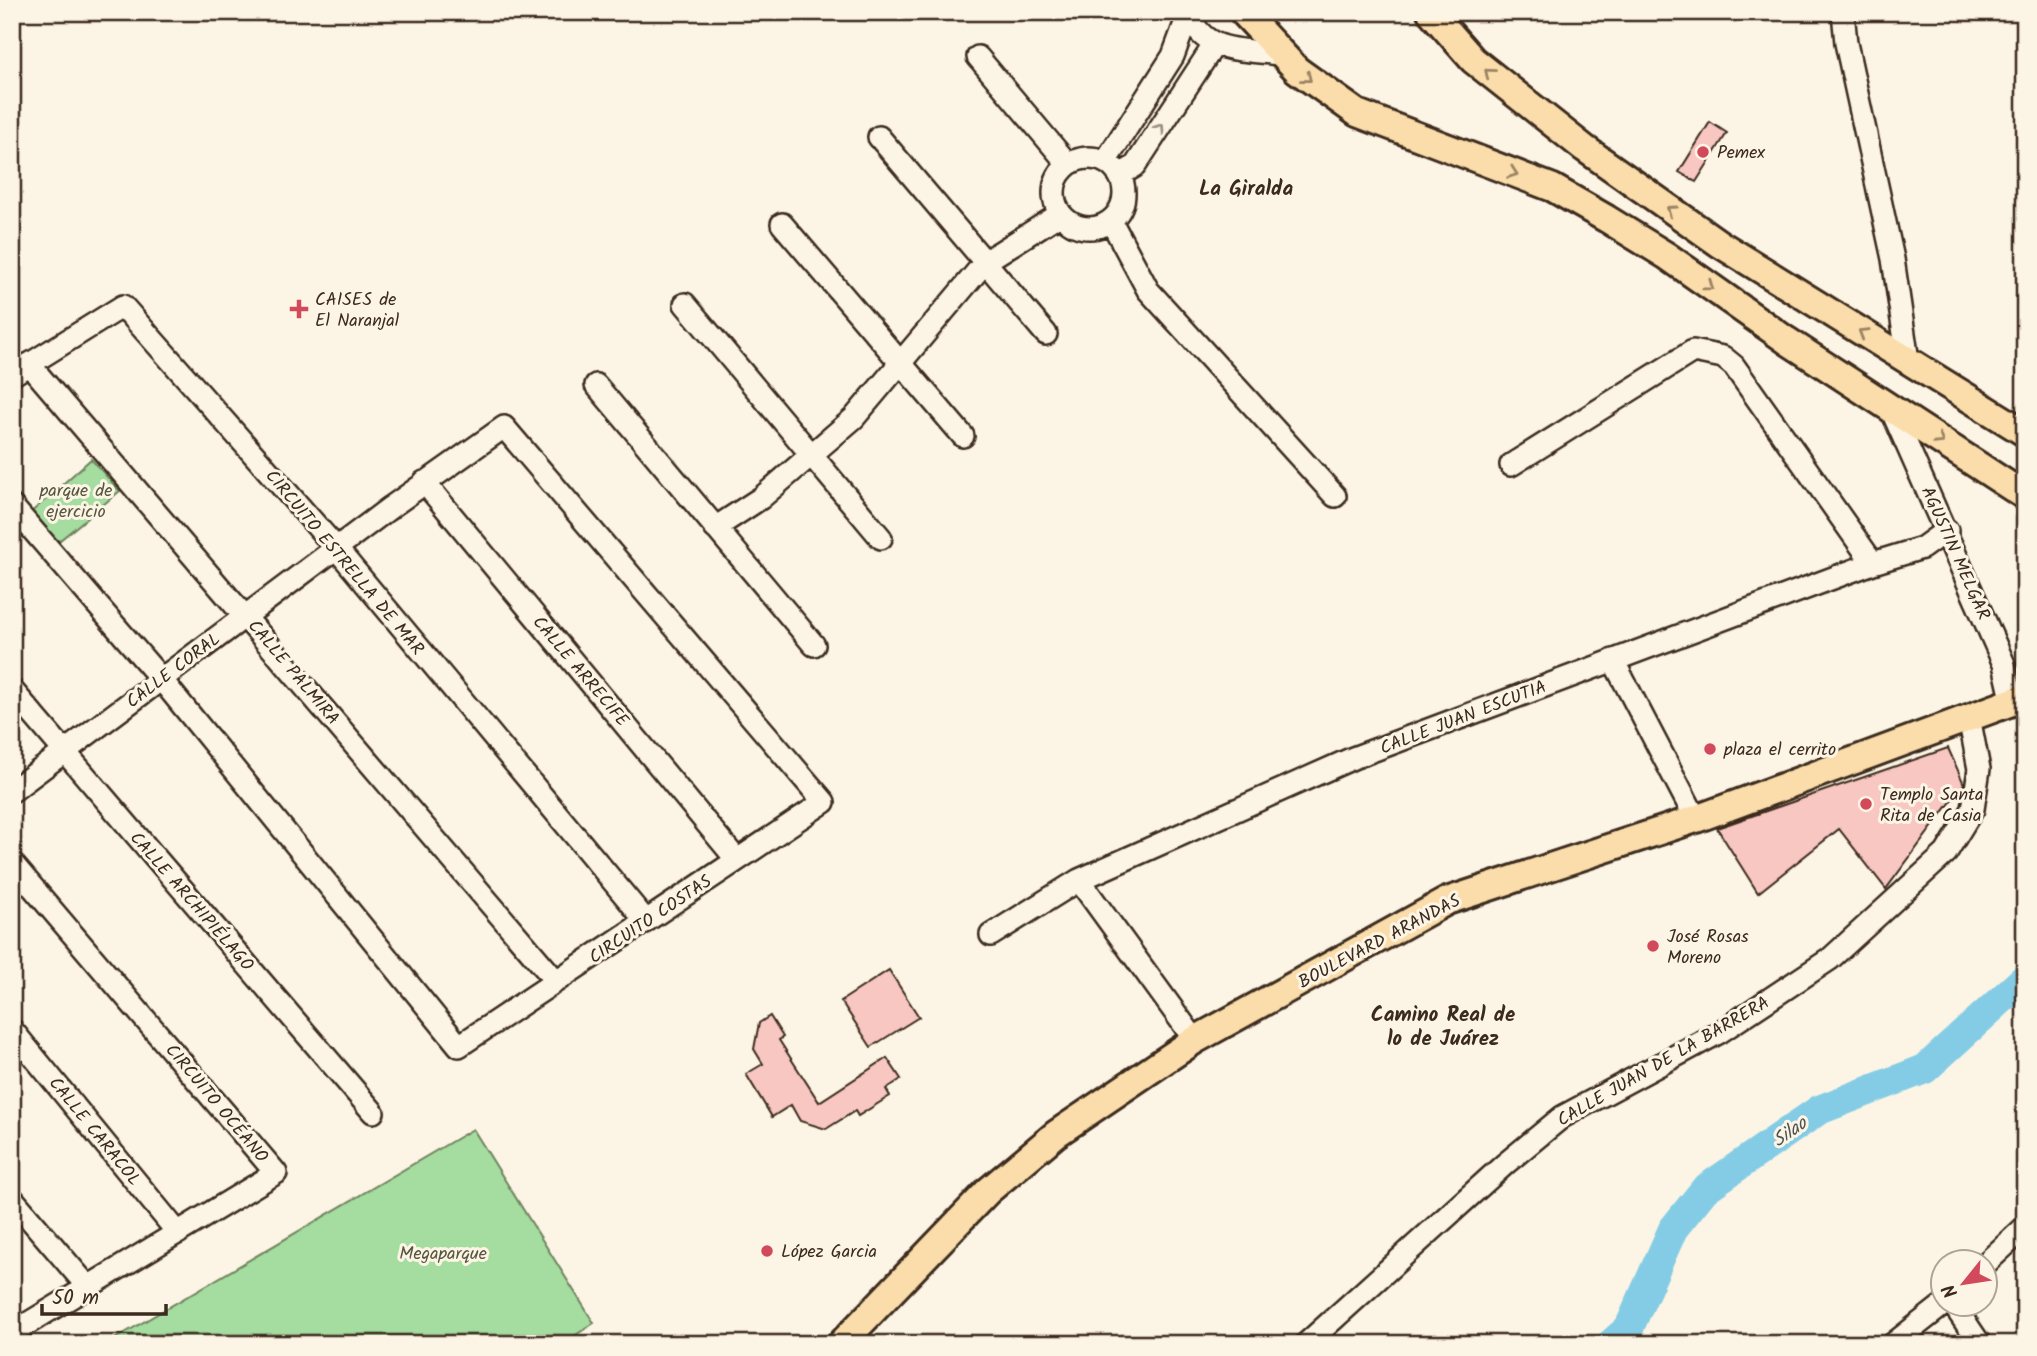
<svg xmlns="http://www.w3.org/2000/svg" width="2037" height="1356" viewBox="0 0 2037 1356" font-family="Kalam,sans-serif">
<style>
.green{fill:#a5dc9f;stroke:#70835e;stroke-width:2}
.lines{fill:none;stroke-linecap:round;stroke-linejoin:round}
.river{stroke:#84cce5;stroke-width:30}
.building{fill:#f8c7c1;stroke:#3b2a1e;stroke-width:2}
.minor-casing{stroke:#3b2a1e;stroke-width:26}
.major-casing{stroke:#3b2a1e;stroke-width:32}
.minor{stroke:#fcf5e5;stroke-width:21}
.major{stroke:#fbddab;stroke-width:26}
.oneway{stroke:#9b8464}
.oneway2{stroke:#9c9082}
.poi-dot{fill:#d1495b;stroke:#fcf5e5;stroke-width:2.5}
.labels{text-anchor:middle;stroke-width:6;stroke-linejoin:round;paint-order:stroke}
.poi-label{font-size:18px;fill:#3b2a1e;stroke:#fcf5e5;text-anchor:start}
.park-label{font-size:18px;fill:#56563e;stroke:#fcf5e5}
.street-label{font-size:18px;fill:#3b2a1e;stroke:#fcf5e5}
.water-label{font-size:19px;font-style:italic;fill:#4d5250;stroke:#fcf5e5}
.quarter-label{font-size:21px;font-weight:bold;fill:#3b2a1e;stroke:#fcf5e5}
</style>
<rect width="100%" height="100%" fill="#fcf5e5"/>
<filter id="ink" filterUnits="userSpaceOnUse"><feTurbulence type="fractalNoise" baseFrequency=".0143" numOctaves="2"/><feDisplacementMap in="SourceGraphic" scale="14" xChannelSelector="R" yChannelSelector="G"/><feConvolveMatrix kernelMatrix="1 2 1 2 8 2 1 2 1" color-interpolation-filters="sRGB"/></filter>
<g filter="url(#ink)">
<path class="green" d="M91,459L120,491L54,545L28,515Z
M473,1129L594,1323L562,1344H106Z"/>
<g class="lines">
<path class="river" d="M1611,1344L1629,1328L1673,1229L1705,1189L1819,1110L1925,1069L2025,978"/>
</g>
<path class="building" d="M1710,122L1727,133L1696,182L1679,172Z
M1948,748L1964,784L1886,889L1839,829L1758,893L1717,828Z
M889,970L919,1017L871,1047L841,1001Z
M770,1016L783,1037L779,1040L819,1102L887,1058L901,1079L886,1089L890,1096L858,1116L855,1111L826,1129L800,1121L791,1105L772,1117L746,1074L763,1064L754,1049L759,1023Z"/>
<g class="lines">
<defs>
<path id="minor" d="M1189,12C1200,54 1244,49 1279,54
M1843,12L1846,43L1893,259L1908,361
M978,57L1068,164
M879,137L1046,334
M1054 193a35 35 0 1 1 70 0a35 35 0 1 1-70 0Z
M1105,162L1173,56L1189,13
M1120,175L1135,166L1214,45
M1111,221L1148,290L1335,496
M782,224L963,436
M685,304L881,538
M29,364L556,981
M12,375L123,306L336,548L646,921
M596,385L814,645
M1891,409L2004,664L2012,699
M1511,465L1693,351L1723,357L1734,366L1873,563
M424,482L737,860
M12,506L161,679L459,1046L824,802L504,427L391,507L12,791
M715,528L761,498L854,418L986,261L1060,214
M1613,660L1696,819
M12,690L373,1112
M12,863L276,1173L12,1333
M1079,880L1195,1040
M991,935L1079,880L1353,758L1873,563L1922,548L1947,530
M12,1030L178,1233
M12,1198L88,1287
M1984,1265L2025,1227
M1953,1304L1980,1344
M1306,1344L1505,1164L1562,1117L1720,1032L1830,959L1946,853L1973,809L1979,769L1969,717
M1893,1344L1944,1304"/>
<path id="major" d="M1243,12L1297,70L1357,113L1553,188L1607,219L1667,256L1786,340L2025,496
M1431,12L1473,60L1584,148L1720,244L2025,433
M841,1344L988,1191L1056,1134L1195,1040L1447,901L1696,819L2025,697"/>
</defs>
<use href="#minor" class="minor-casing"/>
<use href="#major" class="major-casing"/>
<use href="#minor" class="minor"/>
<use href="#major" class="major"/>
</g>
<defs><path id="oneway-chevron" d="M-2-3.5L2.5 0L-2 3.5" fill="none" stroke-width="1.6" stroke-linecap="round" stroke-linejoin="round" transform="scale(1.75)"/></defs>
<g class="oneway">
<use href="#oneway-chevron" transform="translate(1489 73) rotate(-140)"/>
<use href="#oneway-chevron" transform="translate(1307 78) rotate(38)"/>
<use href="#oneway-chevron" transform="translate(1513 173) rotate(20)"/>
<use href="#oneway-chevron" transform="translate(1671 210) rotate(-145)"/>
<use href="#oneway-chevron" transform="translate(1709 286) rotate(36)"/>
<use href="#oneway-chevron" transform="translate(1863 333) rotate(-148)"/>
<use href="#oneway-chevron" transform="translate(1939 440) rotate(33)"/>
</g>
<use class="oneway2" href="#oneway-chevron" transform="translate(1160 128) rotate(-57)"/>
</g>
<g class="poi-dot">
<circle cx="1703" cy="152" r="7"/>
<path d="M295.5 298.5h7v7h7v7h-7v7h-7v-7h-7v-7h7z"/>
<circle cx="1710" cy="749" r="7"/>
<circle cx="1866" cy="804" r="7"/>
<circle cx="1653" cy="946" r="7"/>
<circle cx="767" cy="1251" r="7"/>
</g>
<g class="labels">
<g class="poi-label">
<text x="1717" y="158">Pemex</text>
<text x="315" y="305">CAISES de<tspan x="315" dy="21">El Naranjal</tspan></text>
<text x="1724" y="755">plaza el cerrito</text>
<text x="1880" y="800">Templo Santa<tspan x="1880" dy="21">Rita de Casia</tspan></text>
<text x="1667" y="942">José Rosas<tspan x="1667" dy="21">Moreno</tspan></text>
<text x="781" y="1257">López Garcia</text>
</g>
<g class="park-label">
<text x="76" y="496">parque de<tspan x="76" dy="21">ejercicio</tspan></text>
<text x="443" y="1259">Megaparque</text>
</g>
<g class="street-label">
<text transform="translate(1956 553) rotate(66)" y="6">AGUSTIN MELGAR</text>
<text transform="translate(345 562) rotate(50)" y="6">CIRCUITO ESTRELLA DE MAR</text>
<text transform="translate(173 670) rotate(-37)" y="6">CALLE CORAL</text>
<text transform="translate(581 671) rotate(50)" y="6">CALLE ARRECIFE</text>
<text transform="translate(294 672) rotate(50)" y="6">CALLE PALMIRA</text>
<text transform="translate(1463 717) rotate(-21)" y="6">CALLE JUAN ESCUTIA</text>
<text transform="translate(192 901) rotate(49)" y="6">CALLE ARCHIPIÉLAGO</text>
<text transform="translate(650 919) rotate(-34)" y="6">CIRCUITO COSTAS</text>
<text transform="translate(1379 941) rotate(-28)" y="6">BOULEVARD ARANDAS</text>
<text transform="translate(1663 1061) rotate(-30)" y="6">CALLE JUAN DE LA BARRERA</text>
<text transform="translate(217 1103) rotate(50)" y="6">CIRCUITO OCÉANO</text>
<text transform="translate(95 1131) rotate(51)" y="6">CALLE CARACOL</text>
</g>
<g class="water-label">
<text transform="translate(1789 1131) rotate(-35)" y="7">Silao</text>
</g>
<g class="quarter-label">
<text x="1246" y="195">La Giralda</text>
<text x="1443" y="1021">Camino Real de<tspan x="1443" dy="24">lo de Juárez</tspan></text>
</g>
</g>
<rect width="2037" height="1356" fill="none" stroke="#fcf5e5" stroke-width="42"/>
<rect x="21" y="21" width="1995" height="1314" fill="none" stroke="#3b2a1e" stroke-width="2.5" filter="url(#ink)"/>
<g transform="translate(1964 1283) rotate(240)"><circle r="33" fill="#fcf5e5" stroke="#afa495" stroke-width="2"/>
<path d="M0-5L12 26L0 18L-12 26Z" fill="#d1495b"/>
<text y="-10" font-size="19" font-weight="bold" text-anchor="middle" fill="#3b2a1e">N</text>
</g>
<path d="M42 1304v10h124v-10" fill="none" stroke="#3b2a1e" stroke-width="3.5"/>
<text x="52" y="1304" font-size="21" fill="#3b2a1e" stroke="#fcf5e5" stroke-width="5" paint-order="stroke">50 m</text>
</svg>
